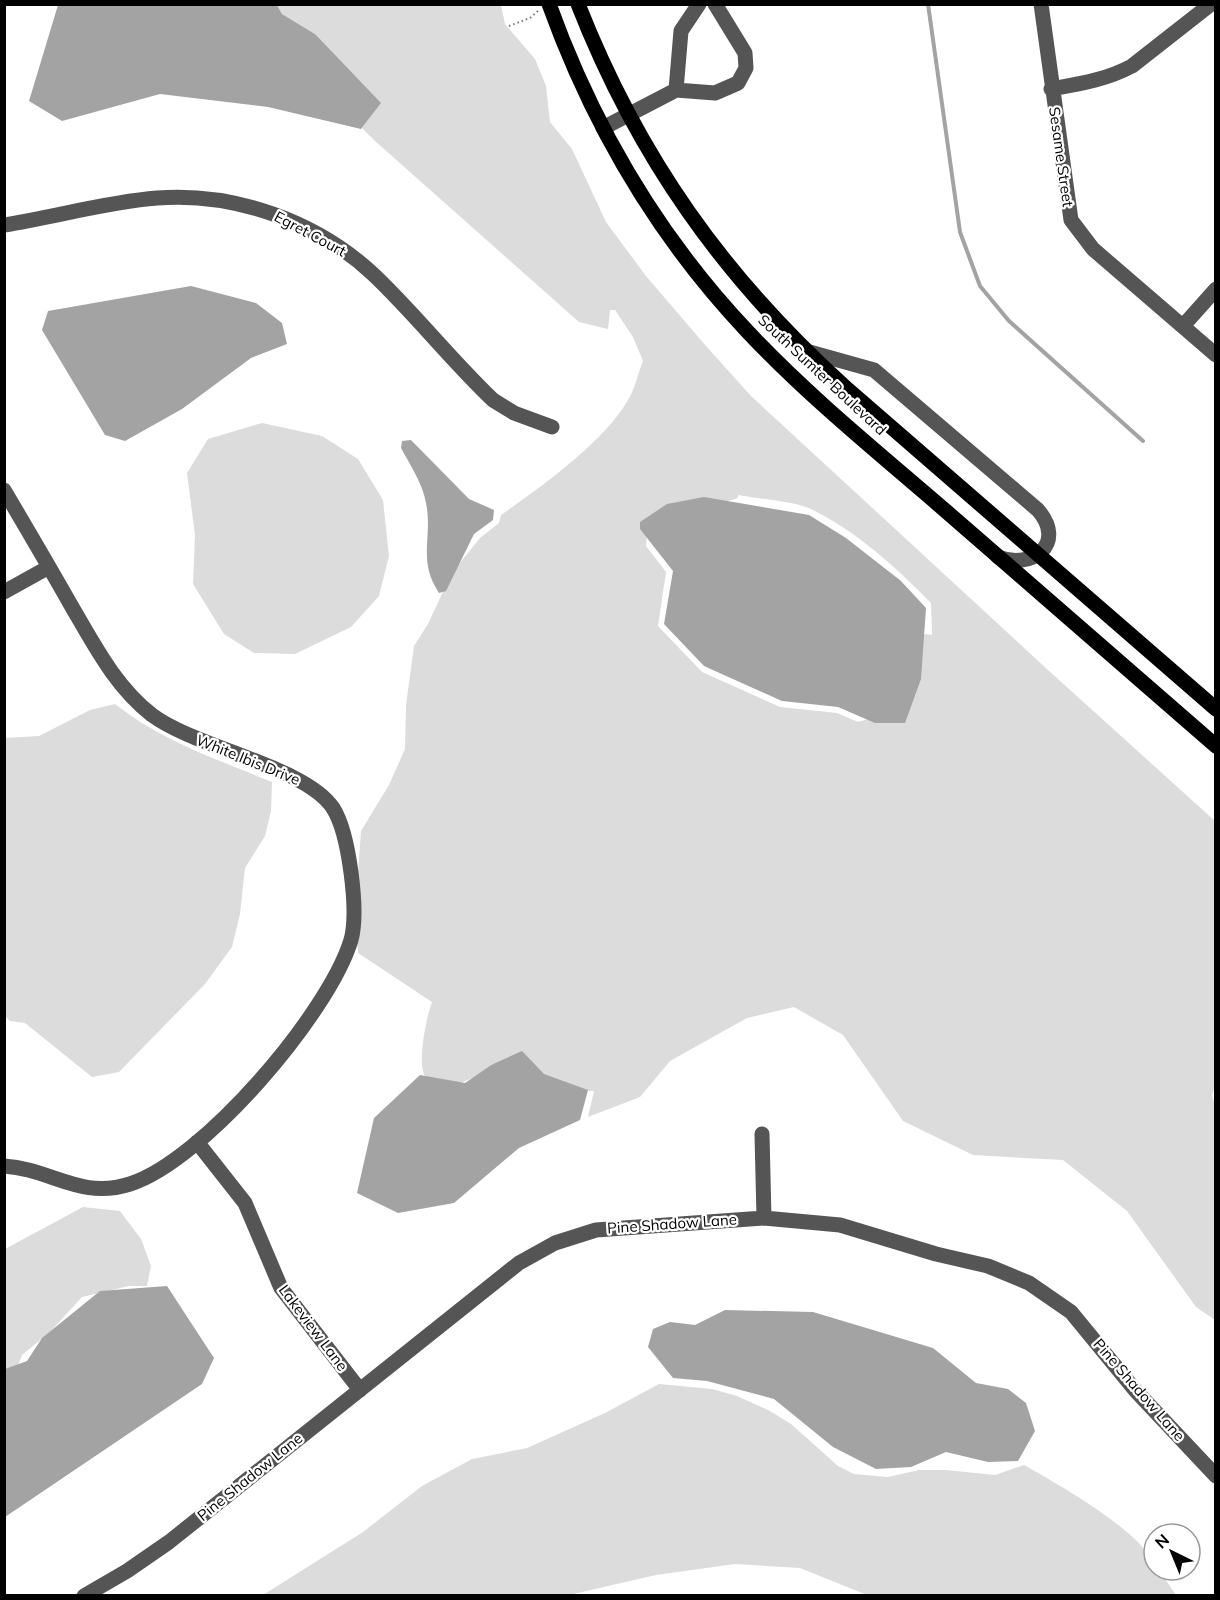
<svg xmlns="http://www.w3.org/2000/svg" width="1220" height="1600" viewBox="0 0 1220 1600" font-family="Mulish,sans-serif">
<style>
.green{fill:#dcdcdc;fill-rule:evenodd}
.water{fill:#a3a3a3}
.lines{fill:none;stroke-linecap:round;stroke-linejoin:round}
.stream{stroke:#a3a3a3;stroke-width:4}
.path{stroke:#777;stroke-width:2;stroke-dasharray:1.5 3;stroke-linecap:butt}
.minor{stroke:#555;stroke-width:15}
.major{stroke:#000;stroke-width:15}
.labels{text-anchor:middle;stroke-width:4.5;stroke-linejoin:round;paint-order:stroke}
.street-label{font-size:15px;fill:#000;stroke:#fff}
</style>
<rect width="100%" height="100%" fill="#fff"/>
<path class="green" d="M277,5H501L505,24L535,59L546,86L550,122L572,149L606,222L646,276L706,346L751,396L1048,670L1215,821L1216,1080L1212,1096L1216,1108L1215,1320L1196,1307L1127,1211L1063,1160L973,1155L903,1121L843,1035L794,1007L747,1018L670,1061L640,1097L588,1117L594,1091H580L492,1064L474,1077L451,1088C445,1085 429,1081 425,1076C417,1064 426,1018 432,1002L358,953L355,915L361,831L389,785L405,749L406,705L414,646L428,624L451,574L480,538L499,523L501,515C541,487 604,442 628,400C635,389 638,373 643,361L633,337L615,310H610L608,329L579,322L375,141L362,128L373,113L315,34L282,14ZM738,495C759,499 792,501 811,509C855,530 897,568 931,603L932,635L925,634L868,719L858,722L837,713L780,707L702,672L658,626L666,572L646,546L648,525L738,498Z
M262,423L322,436L358,459L383,500L389,556L379,596L351,627L295,654L254,653L224,634L193,584L195,535L187,473L208,439Z
M115,704C161,741 219,760 272,782L271,811L265,836L245,868L240,914L232,947L205,984L119,1072L92,1077L25,1023L10,1021L5,1016V738L39,736L90,710Z
M83,1207L120,1211L141,1239L151,1266L147,1286H129L82,1297L51,1331L22,1355L14,1376L5,1379V1249Z
M659,1384L712,1389L737,1396L770,1411L791,1424L838,1466L854,1474L888,1477L919,1470H946L995,1475L1024,1465C1052,1481 1154,1537 1154,1570H1159L1176,1595H867L800,1568L735,1564L656,1575L569,1595H263L363,1532L422,1486L472,1459L527,1448L605,1413Z"/>
<path class="water" d="M277,5L282,14L315,34L381,103L361,129L268,107L160,94L62,121L29,101L58,5Z
M191,286L256,303L282,323L287,344L251,358L182,409L125,441L105,435L42,330L48,311Z
M411,440L469,499L494,510L493,520L474,534L446,591L439,593C417,560 433,538 426,503C423,484 410,465 401,448L402,441Z
M704,497L809,515L846,538L901,581L926,608L921,679L905,723H875L838,707L782,701L704,666L664,624L673,571L640,529V522L667,504Z
M522,1051L544,1074L588,1090L580,1120L519,1148L454,1203L398,1213L357,1193L374,1118L420,1075L465,1083L491,1065Z
M167,1286L214,1358L202,1384L5,1517V1369L27,1361L42,1338L100,1291Z
M725,1310L813,1312L933,1348L976,1383L1008,1389L1026,1403L1035,1431L1018,1461L988,1462L946,1452L911,1467L876,1469L833,1447L774,1399L707,1381L673,1378L648,1347L653,1329L670,1322L695,1325Z"/>
<g class="lines">
<path class="stream" d="M928,4L960,232L980,286L1009,321L1143,441"/>
<path class="path" d="M509,26L530,18L538,11"/>
<path class="minor" d="M1041,4L1071,220L1093,249L1216,355
M1051,89C1079,84 1106,80 1132,66L1211,4
M676,90L681,31L699,4
M603,128L676,90L715,93L738,83L746,68L745,53L715,4
M4,225C55,217 106,202 157,198C234,192 317,221 374,275C415,314 451,360 493,400L514,413L552,427
M1183,326L1216,289
M806,351L874,370L1038,510C1067,544 1032,570 998,557
M4,490C27,529 50,568 72,607C95,646 115,686 152,715C198,749 305,766 333,808C349,833 359,911 351,940C329,1013 203,1161 130,1184C80,1200 51,1169 4,1166
M4,592L49,567
M762,1134L764,1218
M197,1142L245,1203L281,1288L360,1390
M84,1596L127,1571L169,1542L519,1263L555,1243L596,1230L764,1218L840,1225L936,1254L988,1266L1029,1283L1071,1312L1135,1390L1216,1476"/>
<path class="major" d="M549,4C593,126 659,238 748,332C809,397 880,454 947,512C1037,590 1126,668 1216,746
M578,4C638,157 724,278 845,387L1216,709"/>
</g>
<g class="labels">
<g class="street-label">
<text transform="translate(1061 157) rotate(82)" y="5">Sesame Street</text>
<text transform="translate(310 234) rotate(28)" y="5">Egret Court</text>
<text transform="translate(822 375) rotate(43)" y="5">South Sumter Boulevard</text>
<text transform="translate(248 760) rotate(22)" y="5">White Ibis Drive</text>
<text transform="translate(672 1224) rotate(-4)" y="5">Pine Shadow Lane</text>
<text transform="translate(313 1328) rotate(53)" y="5">Lakeview Lane</text>
<text transform="translate(1139 1390) rotate(49)" y="5">Pine Shadow Lane</text>
<text transform="translate(250 1477) rotate(-39)" y="5">Pine Shadow Lane</text>
</g>
</g>
<rect width="1220" height="1600" fill="none" stroke="#000000" stroke-width="12"/>
<g transform="translate(1172 1552) rotate(317)"><circle r="28" fill="#ffffff" stroke="#999999" stroke-width="1.5"/>
<path d="M0-4.5L10 22L0 15L-10 22Z" fill="#000000"/>
<text y="-9" font-size="16" font-weight="bold" text-anchor="middle" fill="#000000">N</text>
</g>
</svg>
